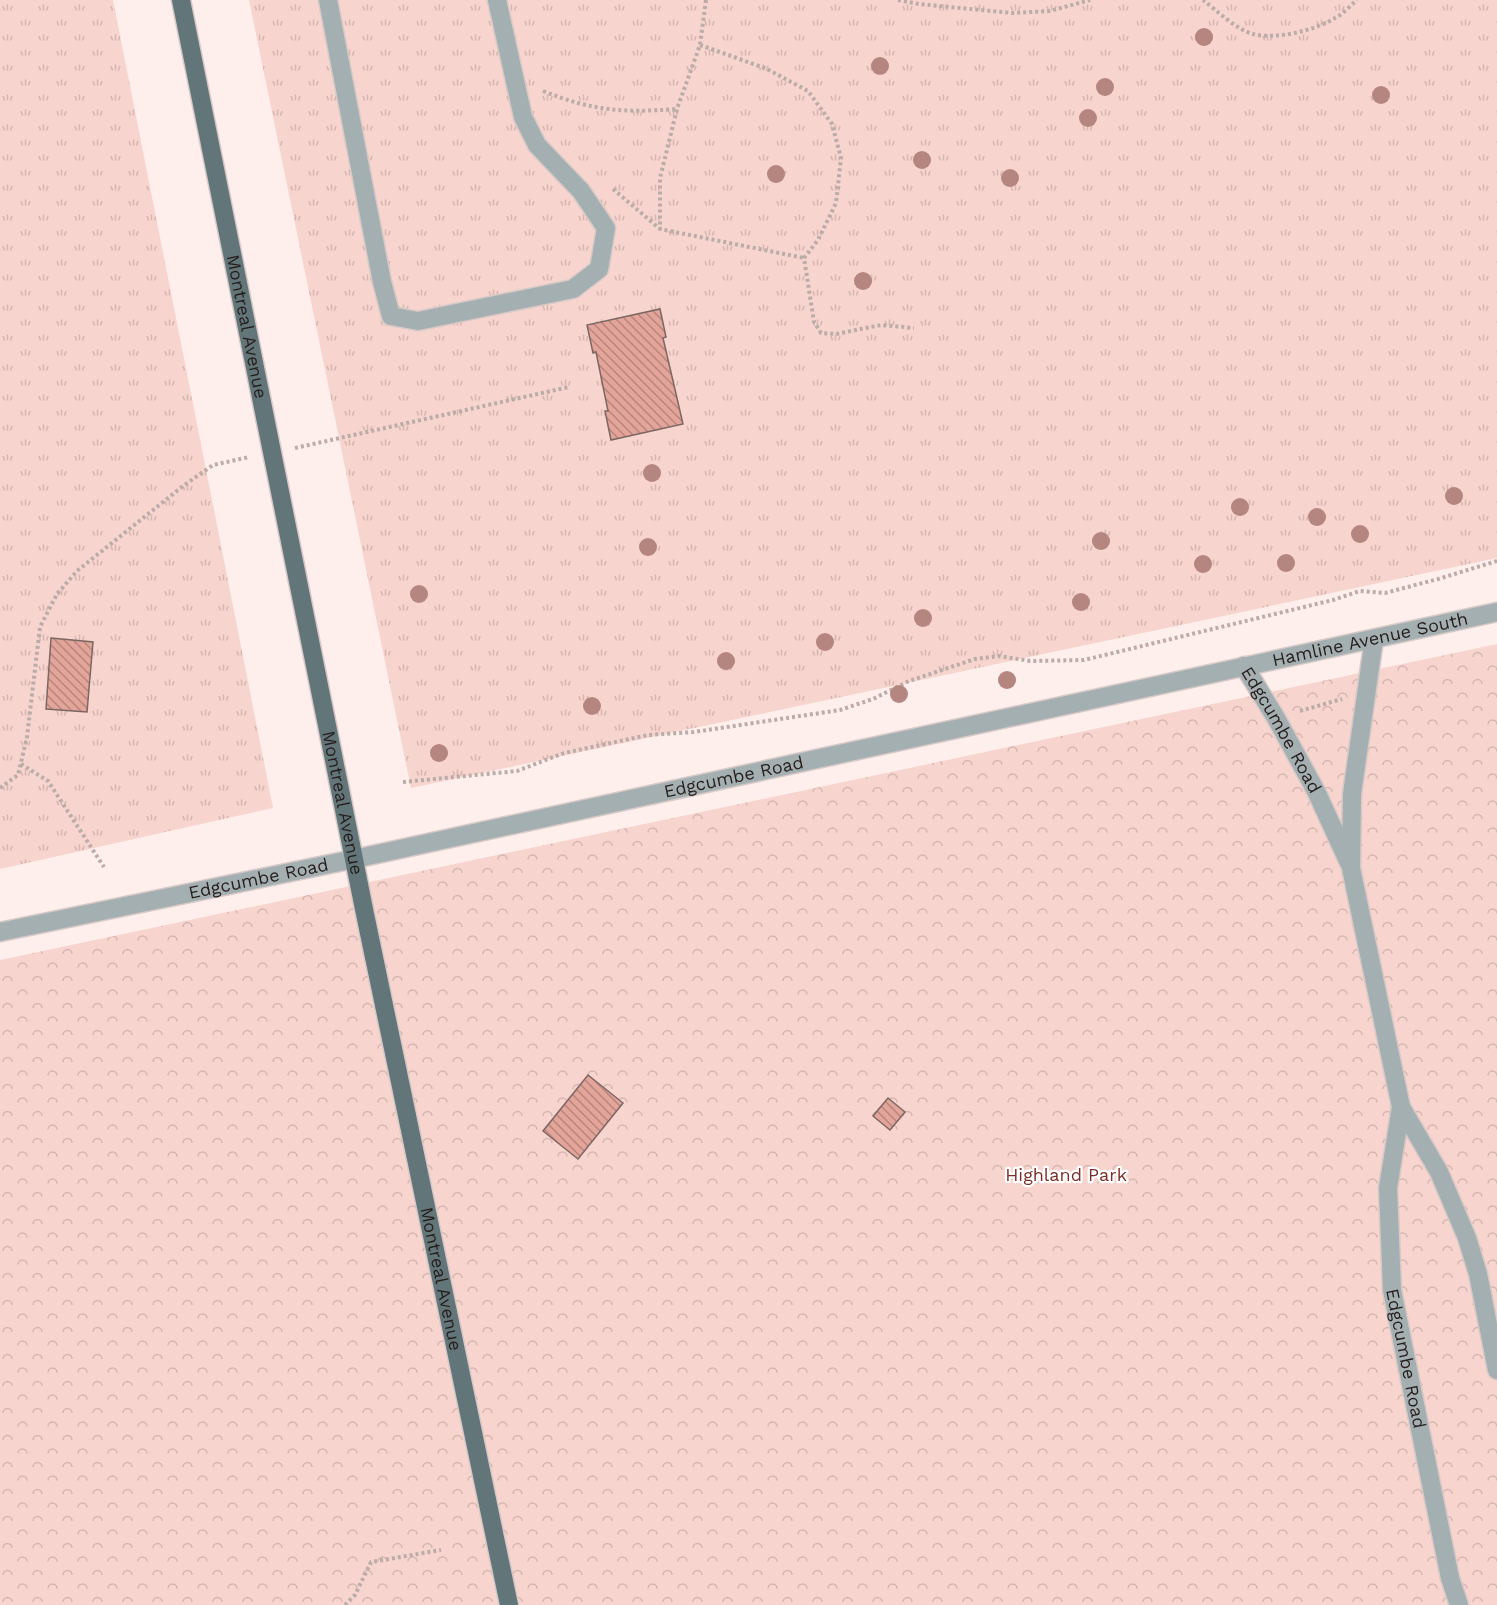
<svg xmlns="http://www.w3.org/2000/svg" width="1497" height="1605" viewBox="0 0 1497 1605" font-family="'Work Sans',sans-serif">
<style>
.grass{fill:url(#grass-tufts)}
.forest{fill:url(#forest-crowns)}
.building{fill:url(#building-back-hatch);stroke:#7c6763;stroke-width:1.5}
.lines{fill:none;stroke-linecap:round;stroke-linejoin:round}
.minor-casing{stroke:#d7c9c7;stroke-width:21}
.major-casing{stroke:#d7c9c7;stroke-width:21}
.path{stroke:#b9aca9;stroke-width:4;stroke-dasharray:3 3;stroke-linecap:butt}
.minor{stroke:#a4afb1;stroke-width:18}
.major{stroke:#62767a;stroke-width:18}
.tree{fill:#b58580}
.labels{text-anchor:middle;stroke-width:4.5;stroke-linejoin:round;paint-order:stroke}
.street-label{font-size:18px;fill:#271e1c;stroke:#fff}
.park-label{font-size:18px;fill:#7a2e27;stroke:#fff}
</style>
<defs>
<pattern id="grass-tufts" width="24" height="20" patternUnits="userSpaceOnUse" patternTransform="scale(1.5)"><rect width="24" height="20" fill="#f8d4ce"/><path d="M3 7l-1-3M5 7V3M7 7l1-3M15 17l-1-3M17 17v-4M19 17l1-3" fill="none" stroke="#d5b6b0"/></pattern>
<pattern id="forest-crowns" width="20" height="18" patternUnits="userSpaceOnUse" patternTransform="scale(1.5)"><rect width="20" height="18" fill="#f8d4ce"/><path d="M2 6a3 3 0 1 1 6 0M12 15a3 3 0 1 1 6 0" fill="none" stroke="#d5b6b0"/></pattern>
<pattern id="building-back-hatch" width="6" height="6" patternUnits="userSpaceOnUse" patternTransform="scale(1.5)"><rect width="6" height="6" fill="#e3a49a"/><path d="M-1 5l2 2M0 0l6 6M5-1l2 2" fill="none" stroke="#b8857d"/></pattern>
</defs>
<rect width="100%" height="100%" fill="#feefec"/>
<path class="grass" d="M0,0H113L273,808L0,869Z
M249,0H1497V558L411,788Z"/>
<path class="forest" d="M1497,644V1605H0V960Z"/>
<path class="building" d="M660,309L666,337L663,338L683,424L611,440L605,411H608L596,352L593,353L587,325Z
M51,638L93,642L87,712L46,709Z
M588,1075L623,1103L578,1159L543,1131Z
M888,1098L905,1112L890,1130L873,1116Z"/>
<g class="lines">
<defs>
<g id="minor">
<path d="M328,0L382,282L391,316L418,321L573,289L599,269L606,228L581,191L537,145L523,117L497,0"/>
<path d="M1374,639L1352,794L1351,868L1401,1107L1439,1172L1467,1238L1478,1274L1497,1370"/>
<path id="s1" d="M1244,666L1276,718L1316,791L1349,863"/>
<path id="s2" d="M0,932L354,859L1497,612"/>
<path id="s3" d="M1401,1107L1388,1188L1392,1290L1450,1578L1459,1605"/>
</g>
<g id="major">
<path id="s4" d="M181,0L365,914L509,1605"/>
</g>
</defs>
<use href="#minor" class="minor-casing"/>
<use href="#major" class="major-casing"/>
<path class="path" d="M706,0L700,45L677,109L660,178V229L804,258
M898,0L919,4L1012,13L1050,11L1090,0
M1203,0C1216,10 1237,30 1253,34C1276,40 1316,30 1335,18C1343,14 1350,6 1357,0
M700,45L765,68L808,91L832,124L841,158L836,203L818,240L804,258L814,322L821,333L836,334L881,325L914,328
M543,91C593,111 623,113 677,109
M613,189L660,229
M295,448L569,387
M1300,711L1342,699
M21,764L48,781L104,867
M403,782L517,771L564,753L648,735L694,732L840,710L873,699L909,681L975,659L999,656L1030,661L1084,660L1333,600L1360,591L1385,593L1438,579L1497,561
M0,788L18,775L27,737L40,627L57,594L77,571L183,486L213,465L249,457
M345,1605L355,1595L371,1562L441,1550"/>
<use href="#minor" class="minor"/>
<use href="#major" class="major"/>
</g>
<g class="tree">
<circle cx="1204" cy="37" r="9"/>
<circle cx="880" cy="66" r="9"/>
<circle cx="1105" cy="87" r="9"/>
<circle cx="1381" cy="95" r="9"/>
<circle cx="1088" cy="118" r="9"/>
<circle cx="922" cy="160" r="9"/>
<circle cx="776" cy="174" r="9"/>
<circle cx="1010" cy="178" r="9"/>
<circle cx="863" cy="281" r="9"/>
<circle cx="652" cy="473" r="9"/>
<circle cx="1454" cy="496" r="9"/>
<circle cx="1240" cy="507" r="9"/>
<circle cx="1317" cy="517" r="9"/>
<circle cx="1360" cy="534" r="9"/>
<circle cx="1101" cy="541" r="9"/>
<circle cx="648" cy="547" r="9"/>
<circle cx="1286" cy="563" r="9"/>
<circle cx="1203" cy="564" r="9"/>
<circle cx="419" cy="594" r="9"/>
<circle cx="1081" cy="602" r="9"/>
<circle cx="923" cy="618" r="9"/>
<circle cx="825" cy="642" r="9"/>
<circle cx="726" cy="661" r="9"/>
<circle cx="1007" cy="680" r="9"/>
<circle cx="899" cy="694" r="9"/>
<circle cx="592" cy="706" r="9"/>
<circle cx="439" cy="753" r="9"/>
</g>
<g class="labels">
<g class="street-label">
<text dy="6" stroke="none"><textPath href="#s4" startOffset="333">Montreal Avenue</textPath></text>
<text dy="6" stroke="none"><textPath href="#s2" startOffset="1401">Hamline Avenue South</textPath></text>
<text dy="6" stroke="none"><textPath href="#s1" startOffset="74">Edgcumbe Road</textPath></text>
<text dy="6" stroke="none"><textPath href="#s2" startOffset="750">Edgcumbe Road</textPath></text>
<text dy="6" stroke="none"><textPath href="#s4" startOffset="819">Montreal Avenue</textPath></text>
<text dy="6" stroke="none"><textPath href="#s2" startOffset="264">Edgcumbe Road</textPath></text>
<text dy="6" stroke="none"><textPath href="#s4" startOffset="1305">Montreal Avenue</textPath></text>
<text dy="6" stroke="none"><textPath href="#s3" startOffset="254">Edgcumbe Road</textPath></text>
</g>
<g class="park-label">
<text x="1066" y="1181">Highland Park</text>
</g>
</g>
</svg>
